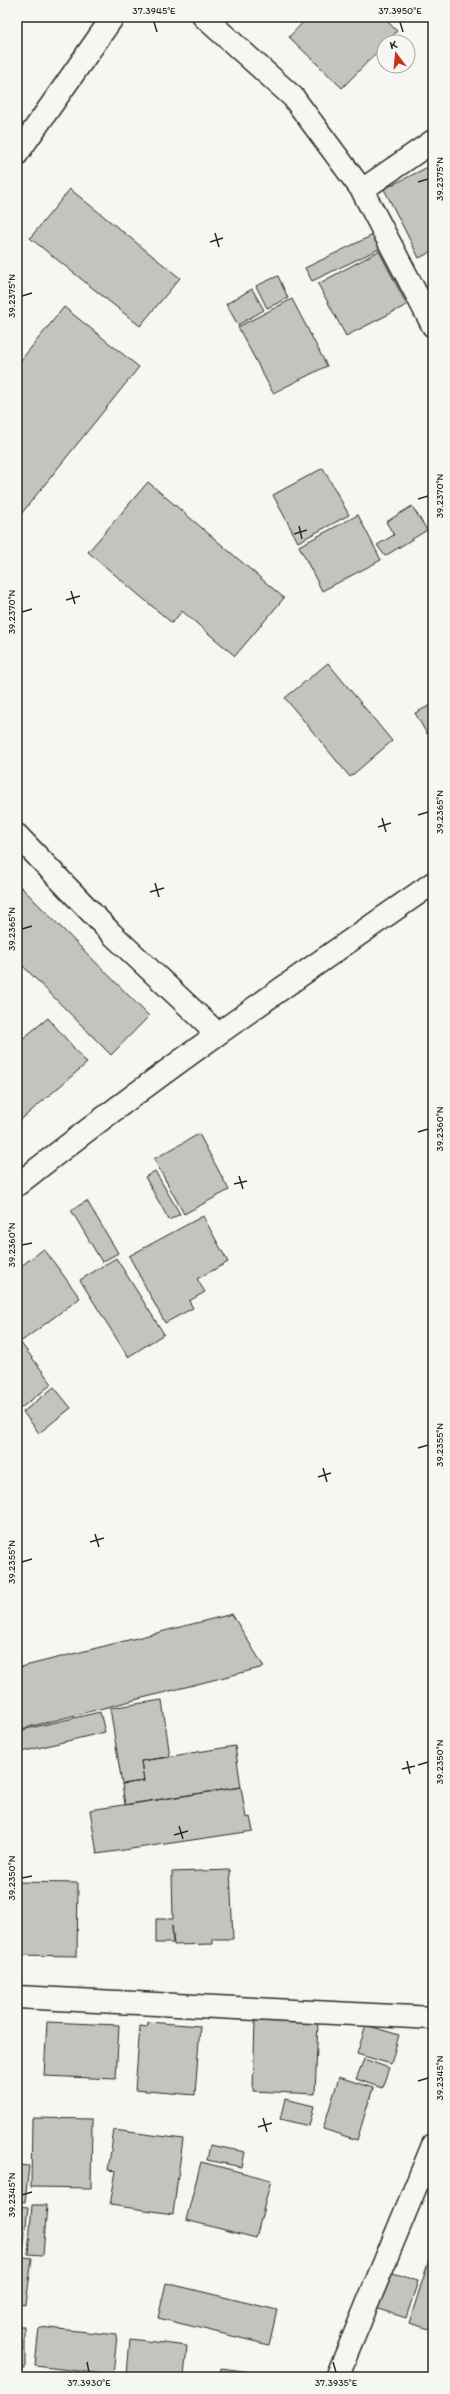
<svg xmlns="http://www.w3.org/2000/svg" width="450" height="2394" viewBox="0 0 450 2394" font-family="Itim,sans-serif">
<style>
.building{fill:#c3c3c0;stroke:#2b2b2b}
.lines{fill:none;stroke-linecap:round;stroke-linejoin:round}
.minor-casing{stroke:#2b2b2b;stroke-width:25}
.minor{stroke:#f6f6f2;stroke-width:22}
.ticks{fill:none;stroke:#2b2b2b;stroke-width:1.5}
.neatline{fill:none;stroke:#2b2b2b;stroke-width:1.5}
.ticks-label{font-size:10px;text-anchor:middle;fill:#2b2b2b}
</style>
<rect width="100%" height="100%" fill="#f6f6f2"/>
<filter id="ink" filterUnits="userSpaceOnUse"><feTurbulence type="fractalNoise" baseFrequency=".025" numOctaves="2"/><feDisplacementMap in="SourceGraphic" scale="8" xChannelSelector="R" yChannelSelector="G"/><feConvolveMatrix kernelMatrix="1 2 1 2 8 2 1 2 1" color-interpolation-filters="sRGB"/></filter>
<g filter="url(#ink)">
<path class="building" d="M308,17H383L397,31L387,42H384V45L342,88L289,37Z
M433,154V166L428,157Z
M430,166L433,173V251L419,258L384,189Z
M70,189L180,278L140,326L30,238Z
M375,234L381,248L312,281L305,268Z
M379,251L407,305L346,336L318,284Z
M278,276L288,298L267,308L256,286Z
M252,289L264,310L238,325L226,304Z
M292,299L327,366L273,393L238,327Z
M64,307L139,367L17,519V365Z
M323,468L349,515L298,542L273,495Z
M148,482L284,598L235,656L182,611L172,623L88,552Z
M412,506L427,530L385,556L377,545L394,535L386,522Z
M358,515L381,560L322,591L299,546Z
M433,533V549L427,536Z
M328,663L392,741L350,777L285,698Z
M433,704V731L427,734L415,713Z
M17,883L149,1016L111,1055L17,960Z
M48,1018L87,1063L17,1123V1035L21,1040Z
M199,1134L229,1190L184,1214L154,1159Z
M155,1171L180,1214L169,1220L145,1177Z
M87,1201L118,1253L102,1262L71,1210Z
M203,1216L228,1262L197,1279L205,1292L189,1301L193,1308L165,1323L129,1256Z
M44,1249L80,1298L22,1341L17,1334V1269Z
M116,1258L164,1334L128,1357L80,1280Z
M17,1338L52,1384L17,1411Z
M54,1387L71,1408L39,1433L23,1412Z
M232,1614L264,1667L17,1730V1668Z
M162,1700L170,1757L141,1761L144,1781L122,1784L110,1708Z
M100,1712L105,1732L17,1753V1731Z
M235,1746L241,1787L125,1805L122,1784L144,1781L141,1761Z
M241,1787L246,1818L250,1817L253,1831L97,1854L90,1810Z
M230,1870L233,1939H213V1944L174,1945L172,1925L173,1943H156V1919H173L172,1872Z
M17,1882L78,1883L77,1956L17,1955Z
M255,2020L318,2022L315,2094L253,2091Z
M47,2022L119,2025L116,2079L44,2076Z
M148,2022L200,2026L195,2095L135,2090L140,2026L147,2027Z
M366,2025L399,2035L391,2064L357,2054Z
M364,2059L389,2068L382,2088L356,2079Z
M339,2077L373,2088L357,2140L323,2129Z
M285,2099L314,2106L309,2126L280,2119Z
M32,2118L92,2119L91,2188L31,2187Z
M114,2130L183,2139L173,2214L110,2205L116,2171L108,2170Z
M210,2145L245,2152L242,2167L207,2160Z
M201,2162L271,2180L256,2238L186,2220Z
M17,2165L29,2166L25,2202L17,2201Z
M32,2205H47L43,2255L28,2254Z
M17,2206L28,2207L23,2252L17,2251Z
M17,2256L32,2258L26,2305L17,2304Z
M429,2260L433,2261V2330L409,2323Z
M384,2270L418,2281L406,2318L372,2307Z
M166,2283L277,2310L269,2345L158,2318Z
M17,2327H25V2369H17Z
M39,2327L117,2335L113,2375L35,2366Z
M130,2339L187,2346L184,2377L127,2375Z
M221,2368L251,2372L250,2377H220Z"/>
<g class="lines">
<defs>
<path id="minor" d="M204,17L293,97L362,190L433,326
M17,154L113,17
M362,190L433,141
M17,835L112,934L217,1033
M17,1185C151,1078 292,981 433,883
M17,1997L433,2018
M337,2377L433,2145"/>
</defs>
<use href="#minor" class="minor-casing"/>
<use href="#minor" class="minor"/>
</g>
</g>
<path class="ticks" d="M154,22L157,32M400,22L403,32M418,182L428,179M215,233L219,247M210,242L223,238M22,296L32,293M418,499L428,496M299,526L302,539M294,534L307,530M71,591L75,604M66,600L80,596M22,612L32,609M418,815L428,812M382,818L386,832M378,827L391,823M155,883L159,897M150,892L164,888M22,929L32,926M418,1132L428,1129M239,1176L243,1189M234,1184L247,1181M22,1245L32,1243M418,1448L428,1445M323,1468L327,1482M318,1477L331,1473M95,1534L99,1547M90,1542L104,1538M22,1562L32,1559M407,1761L410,1774M418,1765L428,1762M402,1769L415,1766M179,1826L183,1839M174,1835L188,1831M22,1878L32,1876M418,2081L428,2078M263,2118L267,2132M258,2127L272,2123M22,2195L32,2192M87,2362L89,2372M333,2362L336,2372"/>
<rect width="450" height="2394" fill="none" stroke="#f6f6f2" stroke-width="44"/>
<g transform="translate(396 54) rotate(344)"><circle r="19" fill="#f6f6f2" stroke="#a5a5a2"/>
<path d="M0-3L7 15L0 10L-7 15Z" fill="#c8321e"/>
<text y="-6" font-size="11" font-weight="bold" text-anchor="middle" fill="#2b2b2b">K</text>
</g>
<rect x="22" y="22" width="406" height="2350" class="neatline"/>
<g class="ticks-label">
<text x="154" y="14">37.3945°E</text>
<text x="400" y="14">37.3950°E</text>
<text transform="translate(439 179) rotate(-90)" y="4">39.2375°N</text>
<text transform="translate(11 296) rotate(-90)" y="4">39.2375°N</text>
<text transform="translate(439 496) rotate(-90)" y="4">39.2370°N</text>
<text transform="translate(11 612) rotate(-90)" y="4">39.2370°N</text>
<text transform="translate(439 812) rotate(-90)" y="4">39.2365°N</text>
<text transform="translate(11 929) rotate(-90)" y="4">39.2365°N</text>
<text transform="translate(439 1129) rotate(-90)" y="4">39.2360°N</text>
<text transform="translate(11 1245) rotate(-90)" y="4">39.2360°N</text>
<text transform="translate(439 1445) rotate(-90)" y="4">39.2355°N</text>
<text transform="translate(11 1562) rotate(-90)" y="4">39.2355°N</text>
<text transform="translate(439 1762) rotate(-90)" y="4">39.2350°N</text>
<text transform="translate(11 1878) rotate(-90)" y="4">39.2350°N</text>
<text transform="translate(439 2078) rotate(-90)" y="4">39.2345°N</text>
<text transform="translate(11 2195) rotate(-90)" y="4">39.2345°N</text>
<text x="89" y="2386">37.3930°E</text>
<text x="336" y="2386">37.3935°E</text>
</g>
</svg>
